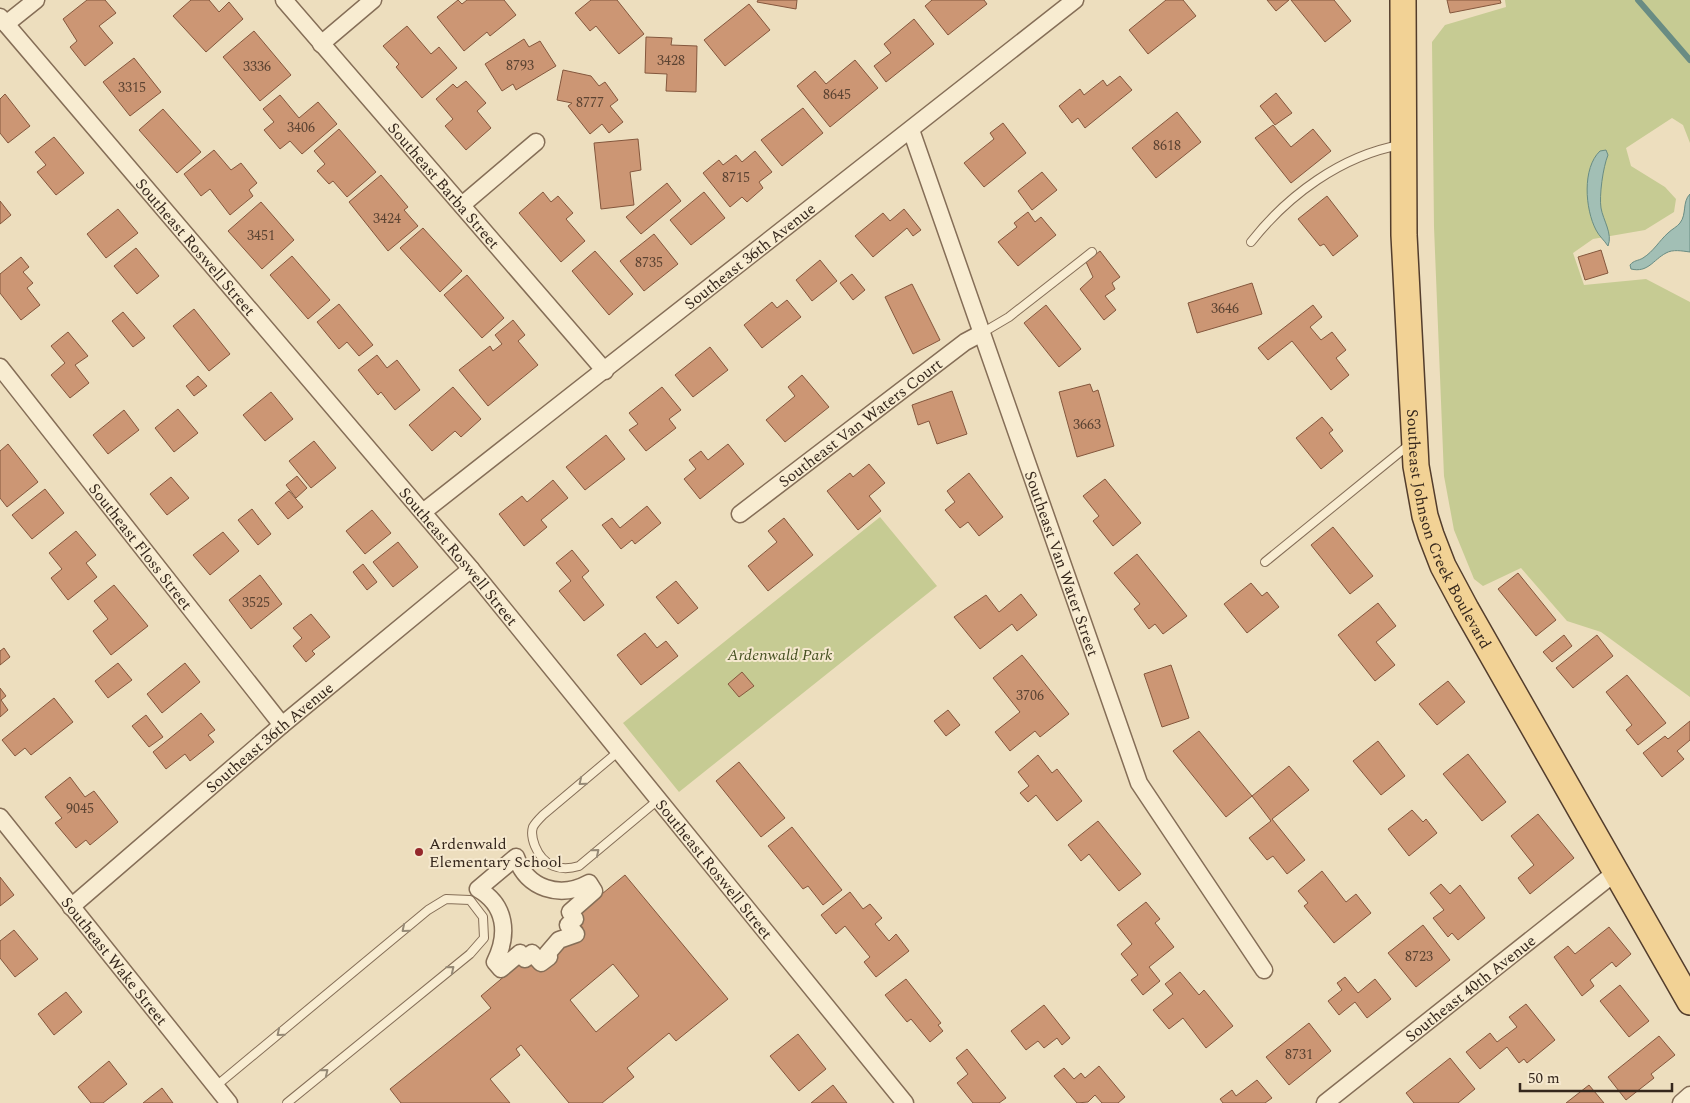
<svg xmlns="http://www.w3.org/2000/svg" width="1690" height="1103" viewBox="0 0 1690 1103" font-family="Spectral,serif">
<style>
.green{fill:#c6cb93}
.water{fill:#a2bfb5;stroke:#698c83}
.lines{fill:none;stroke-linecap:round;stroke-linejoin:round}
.stream{stroke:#698c83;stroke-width:6}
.building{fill:#cc9674;stroke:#84573d;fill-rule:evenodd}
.lane-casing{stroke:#856e57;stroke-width:10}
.street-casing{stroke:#856e57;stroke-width:19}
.primary-casing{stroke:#533d2c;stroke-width:28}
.lane{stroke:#f8ecd1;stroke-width:8}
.street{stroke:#f8ecd1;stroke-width:16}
.primary{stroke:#f2d295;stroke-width:25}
.oneway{stroke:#968a76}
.poi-dot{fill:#94272b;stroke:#f5e8ce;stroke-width:2}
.labels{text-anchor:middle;stroke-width:4;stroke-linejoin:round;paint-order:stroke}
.number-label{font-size:14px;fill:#5b4332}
.street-label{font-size:16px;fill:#35271c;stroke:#f5e8ce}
.park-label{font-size:16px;font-style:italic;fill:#475122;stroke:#f5e8ce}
.poi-label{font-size:16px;fill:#35271c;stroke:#f5e8ce;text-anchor:start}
</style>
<rect width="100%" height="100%" fill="#eddebe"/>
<path class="green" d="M1505,0H1690V143L1683,125L1672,118L1626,148L1631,166L1665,187L1676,199L1674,212L1645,230L1593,239L1573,253L1584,285L1646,279L1690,302V697L1601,632L1567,621L1521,568L1483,586L1474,579L1454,530L1444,476L1434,227L1432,42L1445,25L1506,7Z
M880,517L937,586L679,792L623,723Z"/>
<path class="water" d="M1606,150L1608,155C1603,167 1599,196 1601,208C1603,220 1613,234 1608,246C1604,240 1599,236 1596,230C1585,209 1582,168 1600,151Z
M1690,194V252C1682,251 1673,249 1666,253C1653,260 1648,273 1631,269L1630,265C1634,260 1638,261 1643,258C1654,251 1659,241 1668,233C1672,229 1677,227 1680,223C1687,214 1682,202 1690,194Z"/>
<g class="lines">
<path class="stream" d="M1638,0L1690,60"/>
</g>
<path class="building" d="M87,0H105L116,13L99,26L113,43L85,66L70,47L77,41L63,19Z
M191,0H209L219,12L229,2L243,19L206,52L173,16Z
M458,0L462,4L467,0H504L516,15L490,36L487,32L464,51L437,17Z
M591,0H617L644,34L619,54L596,26L590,31L575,13Z
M758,0H797L796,9L757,2Z
M932,0H984L987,4L948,35L925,6Z
M1166,0H1183L1196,16L1148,54L1129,30Z
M1267,0H1289L1276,11Z
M1291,0H1334L1351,21L1325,42Z
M1447,0H1500L1501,3L1450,13Z
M749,4L770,30L725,66L704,40Z
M914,19L934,44L886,82L874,66L891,53L884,44Z
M407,26L431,54L439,47L457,68L422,98L396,67L399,64L383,46Z
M254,31L291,75L260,101L223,57Z
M646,37L672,38L671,45L697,46L696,92L666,91L667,74L645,73Z
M524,39L529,47L540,41L556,66L516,90L513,84L502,91L485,64Z
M134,58L161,92L130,116L103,82Z
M855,60L878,88L830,127L797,86L815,71L826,84Z
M563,70L591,76L599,86L605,82L618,100L610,106L623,122L609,133L602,124L590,134L568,106L572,103L557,100Z
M1120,76L1132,90L1085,128L1078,118L1072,123L1059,106L1080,89L1084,95L1103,80L1107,86Z
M466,81L486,103L477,111L491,128L466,150L445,126L453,119L436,99L453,84L457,88Z
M1276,93L1292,113L1275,125L1260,106Z
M5,94L30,126L8,143L0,133V99Z
M280,95L299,118L318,102L337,124L302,154L290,141L280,149L264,130L274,122L263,109Z
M803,108L823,133L782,166L761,140Z
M163,109L201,152L177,173L139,130Z
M1177,112L1201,142L1156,178L1132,148Z
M1003,123L1026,153L984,187L964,163L994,139L990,133Z
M1273,125L1291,147L1313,129L1331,151L1291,183L1255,138Z
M339,129L376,172L347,197L333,181L329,184L317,171L325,164L314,151Z
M54,137L84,173L56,195L37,172L46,165L35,152Z
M638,139L641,170L630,172L634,205L601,209L594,143Z
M214,150L231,170L241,163L257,183L249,190L253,196L230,215L210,189L201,196L184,174Z
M755,151L772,172L759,182L763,188L747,202L742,197L730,207L703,173L719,160L723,165L736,155L742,162Z
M1042,172L1057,190L1032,210L1018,191Z
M381,175L408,207L404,210L418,226L388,251L349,202Z
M667,183L681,201L641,234L626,217Z
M543,192L551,202L558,196L573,213L566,219L585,241L561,262L519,213Z
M704,192L725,218L691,245L670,220Z
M1327,196L1358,236L1333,256L1324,244L1320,246L1298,219Z
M0,201L11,215L0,224Z
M261,202L294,240L262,269L228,231Z
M118,209L138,233L106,258L87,234Z
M904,209L921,230L913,236L907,228L873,257L855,236L883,213L890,221Z
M1028,212L1035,222L1041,217L1056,235L1018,266L998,242L1017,227L1014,223Z
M423,228L462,271L440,292L400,248Z
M654,234L678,264L644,291L620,261Z
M136,248L159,276L137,294L114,266Z
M1601,250L1608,273L1585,280L1578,257Z
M595,251L633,294L609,315L572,271Z
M1100,251L1120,277L1112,283L1115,289L1105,296L1116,310L1104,320L1080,289L1093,277L1086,262Z
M292,256L330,300L308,319L270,275Z
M21,257L29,267L23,272L33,283L27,288L40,305L21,320L0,293V274Z
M820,260L837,281L812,301L796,280Z
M852,274L865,290L853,300L840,283Z
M467,275L504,318L482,338L444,295Z
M1252,283L1262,314L1197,333L1188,303Z
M912,284L940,340L913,354L885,297Z
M787,300L801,317L762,348L744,325L772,302L777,308Z
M339,304L373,345L359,356L347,342L339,349L317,322Z
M1046,305L1081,349L1059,367L1024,323Z
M1313,305L1322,317L1310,327L1321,340L1332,332L1346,350L1336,358L1349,375L1331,390L1292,341L1268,360L1258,348Z
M194,309L230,354L209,371L173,326Z
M123,312L145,338L133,347L112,321Z
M513,320L525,335L518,341L538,365L488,406L459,370L490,346L493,351L502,344L495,335Z
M68,332L88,356L75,365L89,383L70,398L51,375L65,363L51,346Z
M710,347L728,370L693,397L675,375Z
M377,355L387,368L397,360L420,390L395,410L381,392L378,395L358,370Z
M802,375L829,407L785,442L766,420L795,396L788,387Z
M198,376L207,386L194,396L186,386Z
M1090,384L1093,392L1098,390L1114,446L1077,457L1059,392Z
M453,387L481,419L461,437L455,431L432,451L409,425Z
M662,387L681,410L669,419L676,428L646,451L629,430L638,424L629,413Z
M952,391L967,434L937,444L929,421L918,425L912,405Z
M271,392L293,419L265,441L243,415Z
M178,409L198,433L174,452L155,428Z
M124,410L139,430L108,454L93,435Z
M1322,417L1333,430L1329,433L1343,451L1321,469L1296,438Z
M606,435L625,459L585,490L566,467Z
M314,441L336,468L311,488L289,461Z
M8,444L38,482L7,507L0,498V451Z
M728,444L744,464L700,499L684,479L696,469L689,460L701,451L708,460Z
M869,464L885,483L869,496L881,511L858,530L827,491L850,473L853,477Z
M969,473L1003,517L979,536L968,522L960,528L945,510L955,502L947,491Z
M297,476L307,488L296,498L286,485Z
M171,477L189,498L167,515L150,494Z
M1105,479L1141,523L1113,546L1093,521L1099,516L1083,496Z
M553,480L568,498L541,520L547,527L524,546L499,514L522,496L527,502Z
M45,489L64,513L32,539L12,515Z
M289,491L303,507L288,519L275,503Z
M647,506L661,523L635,544L632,540L621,549L602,525L612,518L620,528Z
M252,509L271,534L258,545L238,520Z
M372,510L391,533L365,554L346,531Z
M784,518L813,555L768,591L748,566L777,542L768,531Z
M1333,527L1373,576L1350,594L1311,545Z
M76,531L96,555L86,563L97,577L68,600L51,578L62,569L49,553Z
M223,532L239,551L210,575L193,555Z
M398,542L418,567L393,587L373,562Z
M572,550L589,571L582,577L604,605L584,621L559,591L571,581L556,563Z
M1137,554L1187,616L1163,634L1155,624L1149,629L1134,609L1140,604L1114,573Z
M363,564L377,582L367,590L353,572Z
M1518,573L1556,620L1536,636L1498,589Z
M260,575L282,604L251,629L229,600Z
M676,581L698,608L678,624L656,597Z
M1251,583L1262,596L1267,592L1279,607L1247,633L1224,604Z
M114,585L148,626L111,655L93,631L108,619L94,601Z
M1021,594L1037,615L1017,631L1012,624L980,649L954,617L986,595L999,612Z
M1378,603L1396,626L1376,642L1395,665L1375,681L1338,635Z
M311,614L330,637L312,651L315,654L306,662L293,646L302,638L293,628Z
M645,633L657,648L666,641L678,656L641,685L617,655Z
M1564,635L1572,646L1552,662L1543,652Z
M1597,635L1613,656L1573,688L1556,668Z
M4,648L10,657L0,665V651Z
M1022,655L1069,714L1040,737L1035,731L1010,751L995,732L1020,712L993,678Z
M118,663L132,680L108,698L95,681Z
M185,663L200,682L162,713L147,694Z
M1171,665L1189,718L1162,727L1144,674Z
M742,672L754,686L739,697L728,684Z
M1627,675L1666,723L1638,745L1626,730L1632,725L1606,692Z
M1448,681L1465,702L1437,725L1419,704Z
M0,688L6,696L1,700L8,710L0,717Z
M54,698L73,722L31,755L25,748L15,756L2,740Z
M948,710L960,725L946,736L934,721Z
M201,713L215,730L208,735L214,742L190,761L185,754L166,769L153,752Z
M146,715L163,737L149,747L132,726Z
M1690,721V740L1677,751L1684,759L1662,777L1643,753L1665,736L1668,739Z
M1199,731L1252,796L1226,817L1173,751Z
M1378,741L1405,776L1381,795L1353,761Z
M1468,754L1506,802L1482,821L1443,774Z
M1038,755L1052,773L1057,769L1082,801L1057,821L1036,795L1028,802L1020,793L1029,786L1018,772Z
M739,762L785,818L761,837L716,781Z
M1289,766L1309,790L1272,819L1305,860L1287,874L1273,856L1267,860L1249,838L1271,821L1252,796Z
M70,777L85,797L94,791L118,822L90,845L86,840L76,848L55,823L62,818L45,797Z
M1412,810L1423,822L1426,819L1437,833L1409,856L1388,829Z
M1538,814L1574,858L1530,894L1518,878L1534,865L1511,836Z
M1098,821L1141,874L1119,891L1089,854L1081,861L1068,845Z
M792,827L842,890L823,905L808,886L803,889L768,846Z
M1322,871L1346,902L1356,894L1371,913L1334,943L1304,906L1308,903L1298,891Z
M625,875L728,999L676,1041L669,1033L627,1068L634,1077L602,1103H569L521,1045L516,1049L520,1055L490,1079L510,1103H401L390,1089L491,1008L481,996L532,953L541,963L583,928L574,917ZM613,964L639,996L596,1032L570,1000Z
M0,877L14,895L0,906Z
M1441,884L1450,894L1460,885L1485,918L1458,940L1452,933L1448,937L1433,918L1444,910L1430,893Z
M850,892L863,909L870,904L882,918L875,924L889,941L896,934L909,951L876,977L864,962L870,957L845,926L836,934L821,915Z
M1146,902L1160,919L1155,923L1174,947L1149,967L1160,981L1143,995L1131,980L1138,975L1121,954L1132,944L1117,925Z
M1423,925L1450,960L1416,987L1388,953Z
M1609,927L1631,954L1616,967L1612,962L1590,980L1594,986L1582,996L1554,957L1568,946L1575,954Z
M14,930L38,959L15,977L0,958V941Z
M1180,972L1199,995L1204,990L1233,1026L1206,1048L1183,1018L1169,1029L1153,1010L1173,994L1165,984Z
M1345,977L1358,993L1375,979L1391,999L1367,1018L1355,1002L1339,1015L1328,1001L1342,990L1337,983Z
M906,979L941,1023L938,1025L943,1031L930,1042L911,1019L907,1022L885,995Z
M1620,985L1649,1021L1629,1037L1600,1001Z
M66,992L82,1012L54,1035L38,1014Z
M1526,1004L1555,1040L1527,1063L1524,1059L1519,1063L1507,1047L1480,1069L1466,1052L1490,1033L1497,1042L1517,1027L1509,1017Z
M1044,1005L1070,1038L1062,1045L1057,1038L1044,1048L1038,1041L1026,1050L1011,1031Z
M1309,1023L1331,1051L1289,1085L1266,1057Z
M798,1034L826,1069L799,1091L770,1056Z
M1659,1036L1675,1055L1651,1074L1654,1078L1626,1100L1608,1077Z
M967,1049L1006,1098L999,1103H973L957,1083L968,1074L956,1058Z
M1450,1058L1475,1089L1458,1103H1414L1406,1093Z
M109,1061L127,1084L103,1103H91L78,1087Z
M1099,1066L1125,1097L1118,1103H1102L1095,1095L1088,1102L1077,1103L1054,1076L1064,1068L1074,1079L1081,1073L1085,1078Z
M1257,1080L1272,1098L1265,1103H1223L1220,1099L1232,1090L1236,1096Z
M833,1085L847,1103H811Z
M1589,1085L1604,1103H1566Z
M162,1088L173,1103H143Z"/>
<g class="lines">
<defs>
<path id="lane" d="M1251,242C1288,195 1341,156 1400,145
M982,333L1009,317L1092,252
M1265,562L1410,444
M619,751L543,815C540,818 535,823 533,827C531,833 533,841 535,846C543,866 560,872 579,866L658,800
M216,1086L428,910L446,899L470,900L483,917L484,938L470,954L287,1103"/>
<g id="street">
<path id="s1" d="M284,0L605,371"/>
<path id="s2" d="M0,17L471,569L905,1103"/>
<path d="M6,24L36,0"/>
<path d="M321,44L373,0"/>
<path id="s3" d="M911,130L1139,783L1264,970"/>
<path d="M462,205L536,142"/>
<path id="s4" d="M0,367L282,725"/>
<path id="s5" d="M423,512L1075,0"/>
<path id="s6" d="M740,514L965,342L982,333"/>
<path id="s7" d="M0,817L229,1103"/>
<path d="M516,857C527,889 560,899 589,883L594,891L570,912L575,919L568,925L576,934L559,940L547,954L549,957L541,963L532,953L525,959L520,953L501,969L495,962C509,934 506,905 478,889Z"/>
<path id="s8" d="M71,907L282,725L471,569"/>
<path id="s9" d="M1325,1103L1616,872"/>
<path d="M1681,1103L1690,1095"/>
</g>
<g id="primary">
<path id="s10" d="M1403,0L1404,235L1416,466L1425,516L1431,535L1443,566L1466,609L1690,1002"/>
</g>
</defs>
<use href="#lane" class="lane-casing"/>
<use href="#street" class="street-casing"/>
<use href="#primary" class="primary-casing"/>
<use href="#lane" class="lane"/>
<use href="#street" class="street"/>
<use href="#primary" class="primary"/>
</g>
<defs><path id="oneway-chevron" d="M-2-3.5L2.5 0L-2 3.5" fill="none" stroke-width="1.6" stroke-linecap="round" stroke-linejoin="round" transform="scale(1.25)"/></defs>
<g class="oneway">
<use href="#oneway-chevron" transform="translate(582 782) rotate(141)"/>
<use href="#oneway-chevron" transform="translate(596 852) rotate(-40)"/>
<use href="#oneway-chevron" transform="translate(405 929) rotate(140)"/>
<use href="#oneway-chevron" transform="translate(451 969) rotate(-39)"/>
<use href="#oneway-chevron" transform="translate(280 1033) rotate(140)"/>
<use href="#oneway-chevron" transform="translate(325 1072) rotate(-39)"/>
</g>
<circle class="poi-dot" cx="419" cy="852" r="5"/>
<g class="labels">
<g class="number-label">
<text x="671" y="65">3428</text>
<text x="520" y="70">8793</text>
<text x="257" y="71">3336</text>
<text x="132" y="92">3315</text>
<text x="837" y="99">8645</text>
<text x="590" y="107">8777</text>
<text x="301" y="132">3406</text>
<text x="1167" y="150">8618</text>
<text x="736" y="182">8715</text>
<text x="387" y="223">3424</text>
<text x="261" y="240">3451</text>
<text x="649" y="267">8735</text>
<text x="1225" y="313">3646</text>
<text x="1087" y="429">3663</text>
<text x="256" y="607">3525</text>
<text x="1030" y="700">3706</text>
<text x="80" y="813">9045</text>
<text x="1419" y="961">8723</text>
<text x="1299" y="1059">8731</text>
</g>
<g class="street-label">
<text dy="6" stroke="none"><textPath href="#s1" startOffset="245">Southeast Barba Street</textPath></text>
<text dy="6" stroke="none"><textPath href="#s2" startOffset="302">Southeast Roswell Street</textPath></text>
<text dy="6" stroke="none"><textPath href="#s5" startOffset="415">Southeast 36th Avenue</textPath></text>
<text dy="6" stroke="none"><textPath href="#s6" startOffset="151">Southeast Van Waters Court</textPath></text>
<text dy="6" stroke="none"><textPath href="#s10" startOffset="536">Southeast Johnson Creek Boulevard</textPath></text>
<text dy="6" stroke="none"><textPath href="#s4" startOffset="228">Southeast Floss Street</textPath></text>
<text dy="6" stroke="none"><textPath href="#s2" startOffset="708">Southeast Roswell Street</textPath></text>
<text dy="6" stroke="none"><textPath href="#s3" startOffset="459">Southeast Van Water Street</textPath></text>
<text dy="6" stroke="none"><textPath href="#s8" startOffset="261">Southeast 36th Avenue</textPath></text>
<text dy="6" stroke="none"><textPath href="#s2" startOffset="1112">Southeast Roswell Street</textPath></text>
<text dy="6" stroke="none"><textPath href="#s7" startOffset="184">Southeast Wake Street</textPath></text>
<text dy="6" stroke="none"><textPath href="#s9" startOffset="185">Southeast 40th Avenue</textPath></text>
</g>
<g class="park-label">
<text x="780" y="660">Ardenwald Park</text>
</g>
<g class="poi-label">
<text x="429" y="849">Ardenwald<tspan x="429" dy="18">Elementary School</tspan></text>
</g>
</g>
<path d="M1520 1083v8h152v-8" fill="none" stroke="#35271c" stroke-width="2.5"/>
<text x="1528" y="1083" font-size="15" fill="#35271c" stroke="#f5e8ce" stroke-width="4" paint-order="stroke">50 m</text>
</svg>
